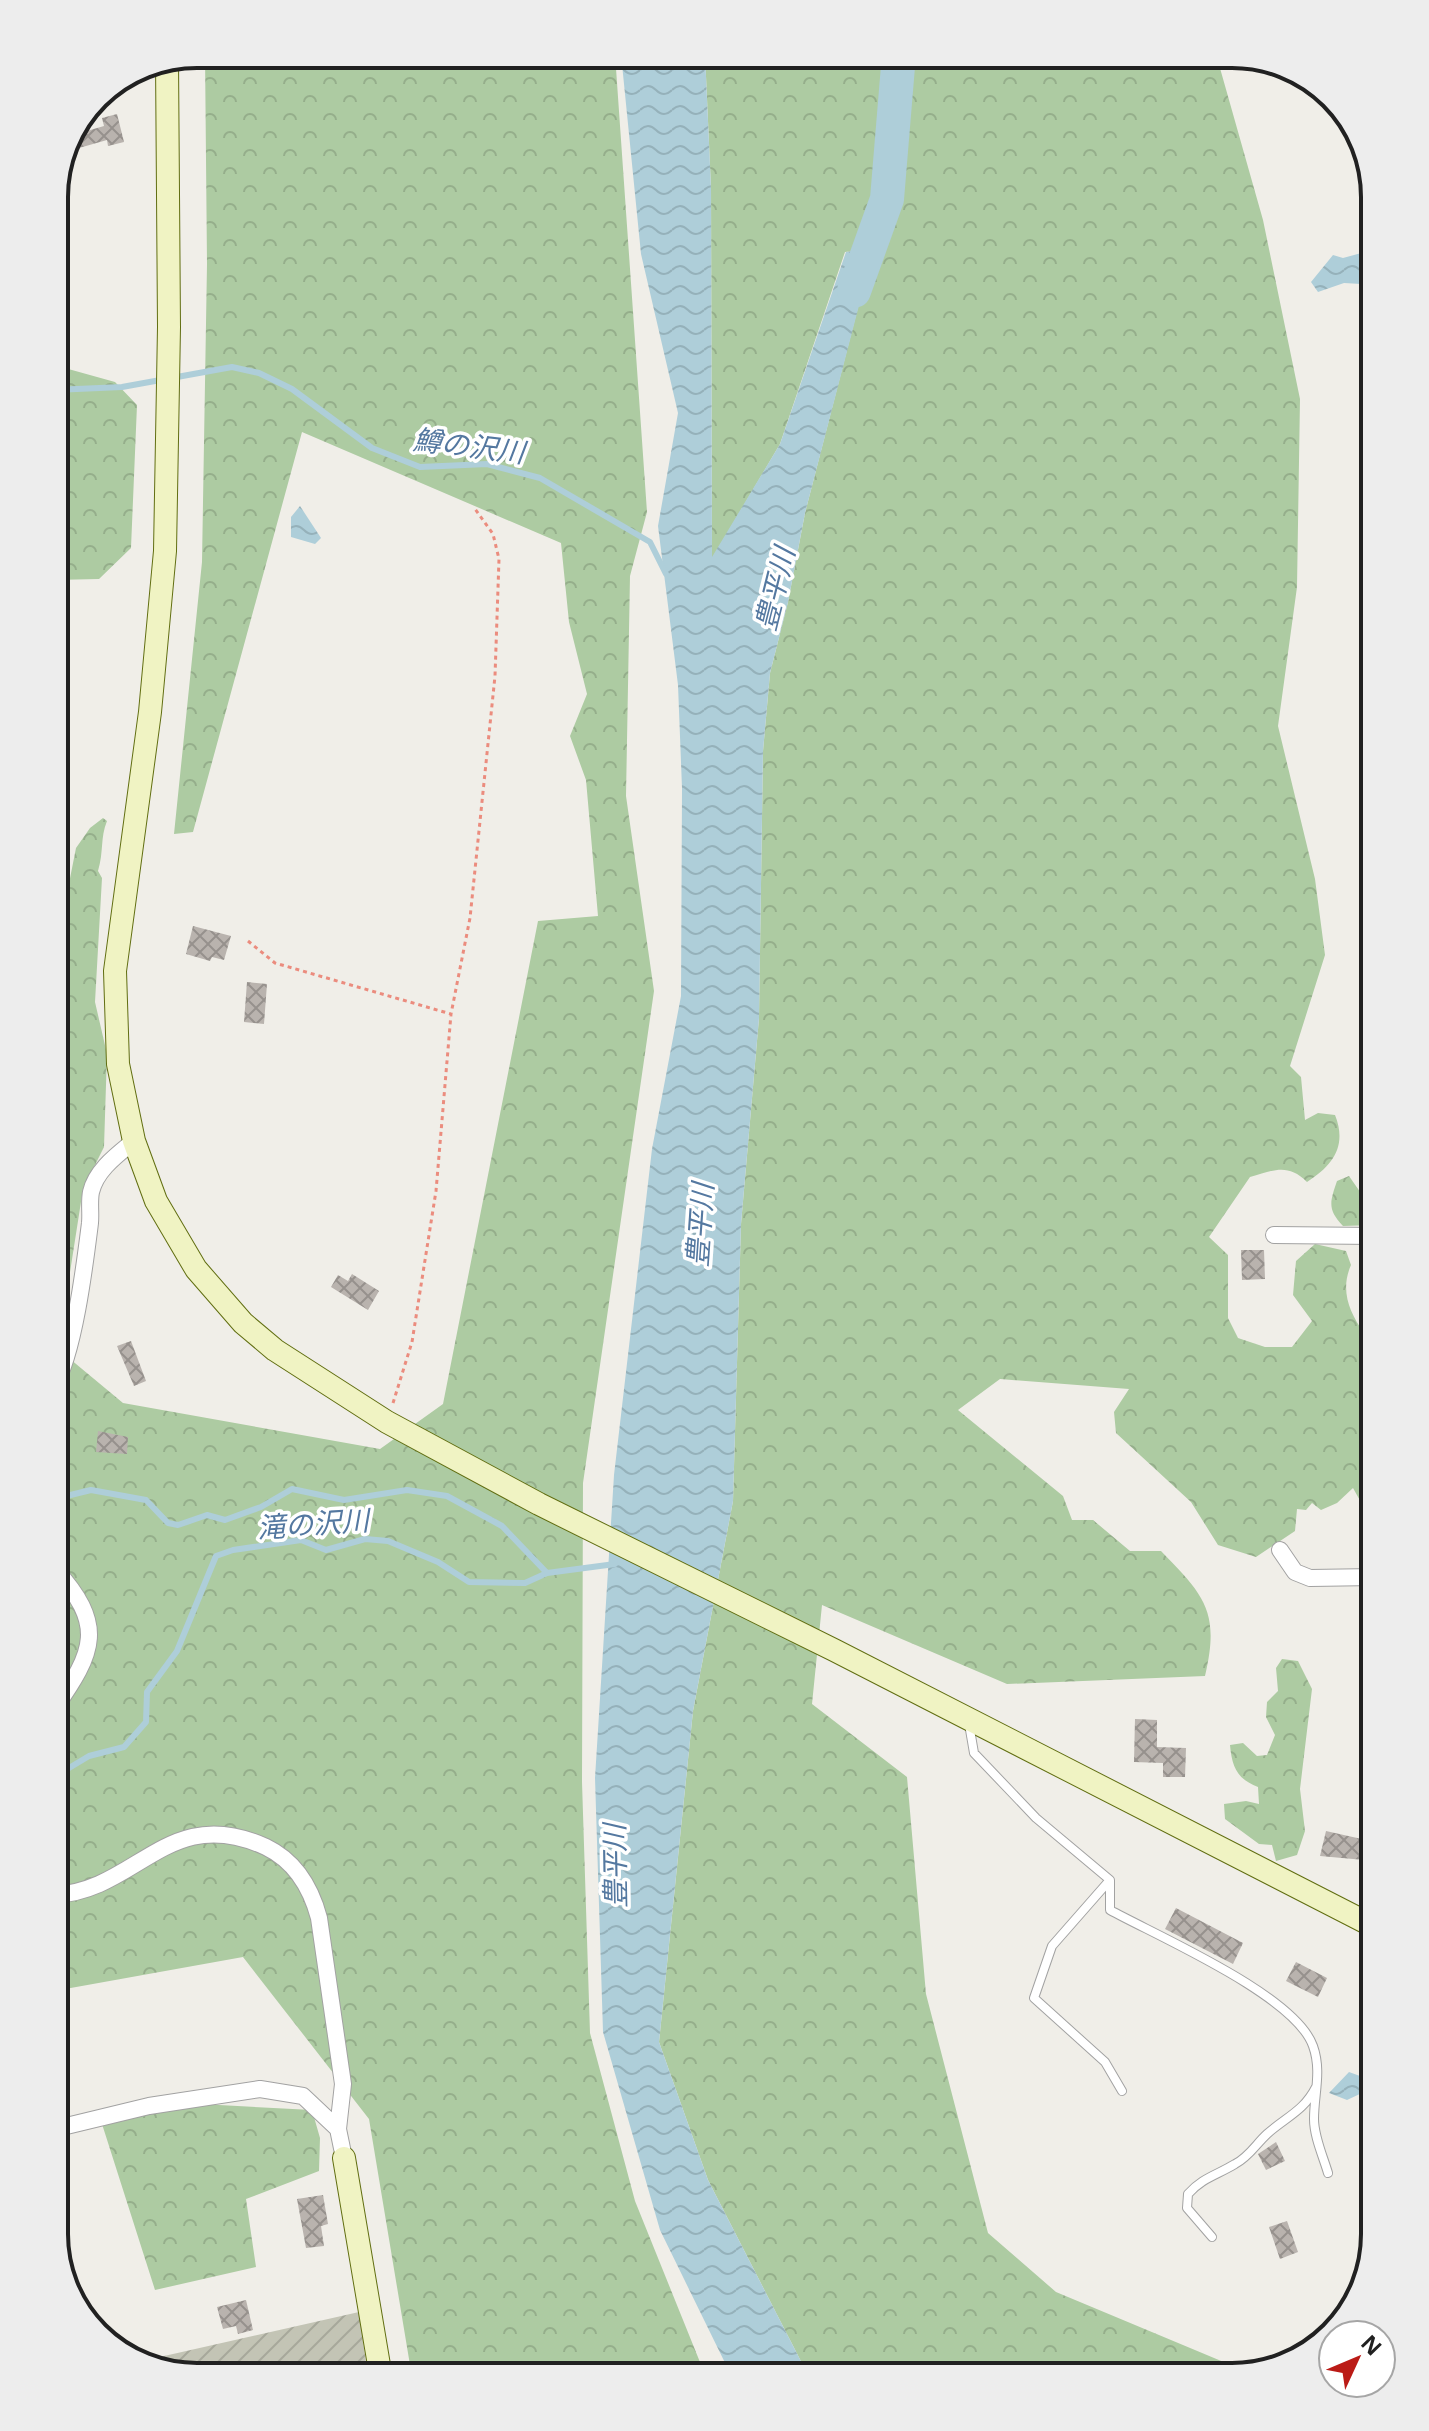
<svg xmlns="http://www.w3.org/2000/svg" width="1429" height="2431" viewBox="0 0 1429 2431" font-family="'Open Sans','Noto Sans JP',sans-serif">
<style>
.construction{fill:url(#construction-furrows)}
.forest{fill:url(#forest-crowns)}
.water{fill:url(#water-waves)}
.lines{fill:none;stroke-linecap:round;stroke-linejoin:round}
.stream{stroke:#aeced9;stroke-width:6}
.river{stroke:#aeced9;stroke-width:34}
.building{fill:url(#building-cross-hatch)}
.lane-casing{stroke:#a2a2a2;stroke-width:10}
.street-casing{stroke:#a2a2a2;stroke-width:18}
.secondary-casing{stroke:#616e11;stroke-width:24}
.path{stroke:#eb8c7e;stroke-width:3;stroke-dasharray:4 4;stroke-linecap:butt}
.lane{stroke:#fff;stroke-width:8}
.street{stroke:#fff;stroke-width:16}
.secondary{stroke:#f0f3c3;stroke-width:22}
.labels{text-anchor:middle;stroke-width:7;stroke-linejoin:round;paint-order:stroke}
.water-label{font-size:28px;font-style:italic;fill:#5478a0;stroke:#fff}
.rim{fill:none;stroke:#212121;stroke-width:4}
</style>
<defs>
<pattern id="construction-furrows" width="10" height="10" patternUnits="userSpaceOnUse" patternTransform="scale(2)"><rect width="10" height="10" fill="#c3c4b5"/><path d="M-1 1l2-2M0 10L10 0M9 11l2-2" fill="none" stroke="#a7a89b"/></pattern>
<pattern id="forest-crowns" width="20" height="18" patternUnits="userSpaceOnUse" patternTransform="scale(2)"><rect width="20" height="18" fill="#adcba2"/><path d="M2 6a3 3 0 1 1 6 0M12 15a3 3 0 1 1 6 0" fill="none" stroke="#95ae8b"/></pattern>
<pattern id="water-waves" width="16" height="10" patternUnits="userSpaceOnUse" patternTransform="scale(2)"><rect width="16" height="10" fill="#aeced9"/><path d="M0 5q4-4 8 0t8 0" fill="none" stroke="#95b1ba"/></pattern>
<pattern id="building-cross-hatch" width="8" height="8" patternUnits="userSpaceOnUse" patternTransform="scale(2)"><rect width="8" height="8" fill="#b9b3ae"/><path d="M0 0l8 8M0 8l8-8" fill="none" stroke="#96918d"/></pattern>
</defs>
<rect width="100%" height="100%" fill="#f0eee8"/>
<path class="construction" d="M359,2312L368,2377H188L142,2361Z"/>
<path class="forest" d="M205,54H615L647,512L630,576L626,796L654,991L583,1483L582,1782L590,2033L635,2201L706,2377H412L369,2119L243,1957L54,1991V959L76,848L90,828L103,818L107,821C100,838 104,851 98,871L102,878L95,1002L107,1054L104,1147L83,1189L58,1349L123,1403L380,1449L443,1404L538,921L598,916L586,780L570,736L587,694L569,622L561,543L302,432L193,832L174,834L202,562L207,264Z
M705,54H1216L1263,220L1300,399L1297,587L1278,726L1315,879L1325,955L1290,1066L1301,1077L1305,1120L1318,1113L1335,1115C1347,1145 1334,1165 1307,1182C1288,1163 1274,1170 1250,1177L1209,1237L1228,1255V1318L1238,1338L1265,1347H1292L1312,1321L1293,1295L1296,1261L1315,1244L1346,1251L1351,1265C1340,1290 1349,1312 1364,1333L1375,1331V1514L1367,1513L1353,1488L1337,1503L1321,1510L1312,1503L1306,1510L1297,1509L1295,1531L1256,1557L1218,1545L1191,1502L1116,1433L1114,1412L1129,1389L1000,1379L958,1410L1063,1496L1072,1520H1093L1130,1551H1161C1205,1596 1220,1612 1205,1676L1007,1684L822,1605L812,1704L907,1777L926,1994L988,2233L1056,2292L1250,2373L1232,2377H809L708,2180L659,2042L693,1711L733,1501L741,1224L759,1018L763,751L770,673L788,602L805,513L873,249L845,252L780,444L712,559L711,188Z
M54,365L115,382L137,405L131,548L99,579L54,580Z
M1349,1176L1365,1199L1375,1193V1225L1343,1226C1327,1209 1330,1202 1337,1181Z
M1282,1659L1298,1661L1312,1689L1300,1789L1305,1831L1297,1855L1276,1861L1272,1845L1259,1844L1225,1819L1224,1804L1246,1801L1259,1804L1258,1787C1237,1779 1232,1767 1230,1745L1243,1743L1257,1756L1267,1755L1275,1735L1266,1717L1267,1702L1278,1691L1276,1668Z
M182,2103L312,2110L320,2138L319,2171L246,2199L256,2267L155,2290L102,2124Z"/>
<path class="water" d="M621,54H705L711,188L712,557L780,444L846,252L874,248L805,513L788,602L770,673L763,751L759,1018L741,1224L733,1501L693,1711L659,2042L708,2180L809,2377H733L730,2373L660,2230L603,2032L595,1778L614,1475L652,1149L681,996L682,788L678,685L658,526L678,413L641,254Z
M1365,252L1375,260V278L1361,284L1344,283L1318,292L1311,282L1333,255L1343,258Z
M300,506L321,538L315,544L291,537V517Z
M1349,2072L1371,2080L1362,2093L1347,2100L1329,2093Z"/>
<g class="lines">
<path class="stream" d="M54,390L122,387L232,367L259,373L292,389L372,448L420,467L487,464L540,478L650,542L666,574
M54,1499L91,1490L146,1500L168,1523L178,1525L207,1515L225,1520L261,1507L292,1489L344,1500L407,1490L447,1496L502,1526L547,1573
M54,1777L89,1756L124,1747L146,1722L147,1692L177,1651L216,1556L233,1550L301,1540L326,1550L365,1539L388,1541L438,1562L469,1582L525,1583L547,1573L615,1564"/>
<path class="river" d="M854,291L887,199L899,54"/>
</g>
<path class="building" d="M117,114L124,142L108,146L107,140L72,150L80,133L104,126L102,118Z
M193,926L231,936L224,960L212,957L210,961L186,954Z
M247,982L267,984L264,1024L244,1022Z
M1241,1250H1264L1265,1279L1242,1280Z
M352,1274L379,1291L368,1310L331,1287L338,1275L348,1281Z
M131,1341L146,1381L134,1386L117,1346Z
M98,1431L128,1437L127,1454L96,1452Z
M1135,1719L1157,1720V1747L1186,1748L1185,1777H1163V1763L1134,1762Z
M1326,1831L1375,1842V1861L1320,1856Z
M1176,1908L1243,1943L1233,1964L1165,1929Z
M1296,1962L1327,1978L1318,1997L1286,1981Z
M1276,2142L1285,2161L1266,2170L1258,2154Z
M323,2195L328,2224L321,2226L324,2246L306,2248L297,2199Z
M1287,2221L1298,2252L1280,2259L1269,2227Z
M246,2300L253,2330L238,2334L236,2326L223,2329L217,2307Z"/>
<g class="lines">
<defs>
<path id="lane" d="M969,1724L974,1753L1036,1818L1110,1880V1910C1157,1936 1295,1995 1313,2046C1322,2071 1314,2094 1314,2119C1314,2137 1323,2156 1328,2173
M1109,1881L1052,1946L1034,1998L1105,2062L1122,2091
M1212,2237L1187,2208L1188,2194C1202,2178 1217,2175 1235,2164C1249,2157 1256,2144 1267,2134C1286,2117 1304,2111 1316,2087"/>
<path id="street" d="M1274,1235L1375,1236
M54,1386C74,1354 85,1263 90,1223C91,1213 89,1202 91,1192C96,1170 117,1155 134,1141
M1280,1550L1295,1572L1310,1578L1375,1577
M54,1709C95,1651 106,1625 54,1568
M54,1895C138,1891 168,1802 266,1847C295,1861 311,1888 319,1918L343,2084L338,2129
M54,2129L149,2106L260,2089L303,2096L338,2129L344,2158"/>
<path id="secondary" d="M167,60L169,327L165,551L150,712L115,971L118,1064L134,1141L156,1201L196,1269L243,1323L275,1350L387,1422L539,1504L834,1650L1375,1927
M344,2158L381,2377"/>
</defs>
<use href="#lane" class="lane-casing"/>
<use href="#street" class="street-casing"/>
<use href="#secondary" class="secondary-casing"/>
<path class="path" d="M248,941L275,963L451,1014
M393,1403L412,1342L436,1191L451,1014L470,918L495,676L499,559L493,534L475,509"/>
<use href="#lane" class="lane"/>
<use href="#street" class="street"/>
<use href="#secondary" class="secondary"/>
</g>
<g class="labels">
<g class="water-label">
<text transform="translate(469 446) rotate(7)" y="10">鱒の沢川</text>
<text transform="translate(775 589) rotate(-76)" y="10">豊平川</text>
<text transform="translate(700 1225) rotate(-86)" y="10">豊平川</text>
<text transform="translate(313 1524) rotate(-4)" y="10">滝の沢川</text>
<text transform="translate(615 1866) rotate(-91)" y="10">豊平川</text>
</g>
</g>
<path d="M0 0H1429V2431H0ZM197 68H1232A129 129 0 0 1 1361 197V2234A129 129 0 0 1 1232 2363H197A129 129 0 0 1 68 2234V197A129 129 0 0 1 197 68Z" fill="#ededed" fill-rule="evenodd"/>
<path class="rim" d="M197 68H1232A129 129 0 0 1 1361 197V2234A129 129 0 0 1 1232 2363H197A129 129 0 0 1 68 2234V197A129 129 0 0 1 197 68Z"/>
<g transform="translate(1357 2359) rotate(46)"><circle r="38" fill="#ffffff" stroke="#a6a6a6" stroke-width="2"/>
<path d="M0-6L14 30L0 20L-14 30Z" fill="#bb1b16"/>
<text y="-12" font-size="22" font-weight="bold" text-anchor="middle" fill="#212121">N</text>
</g>
</svg>
